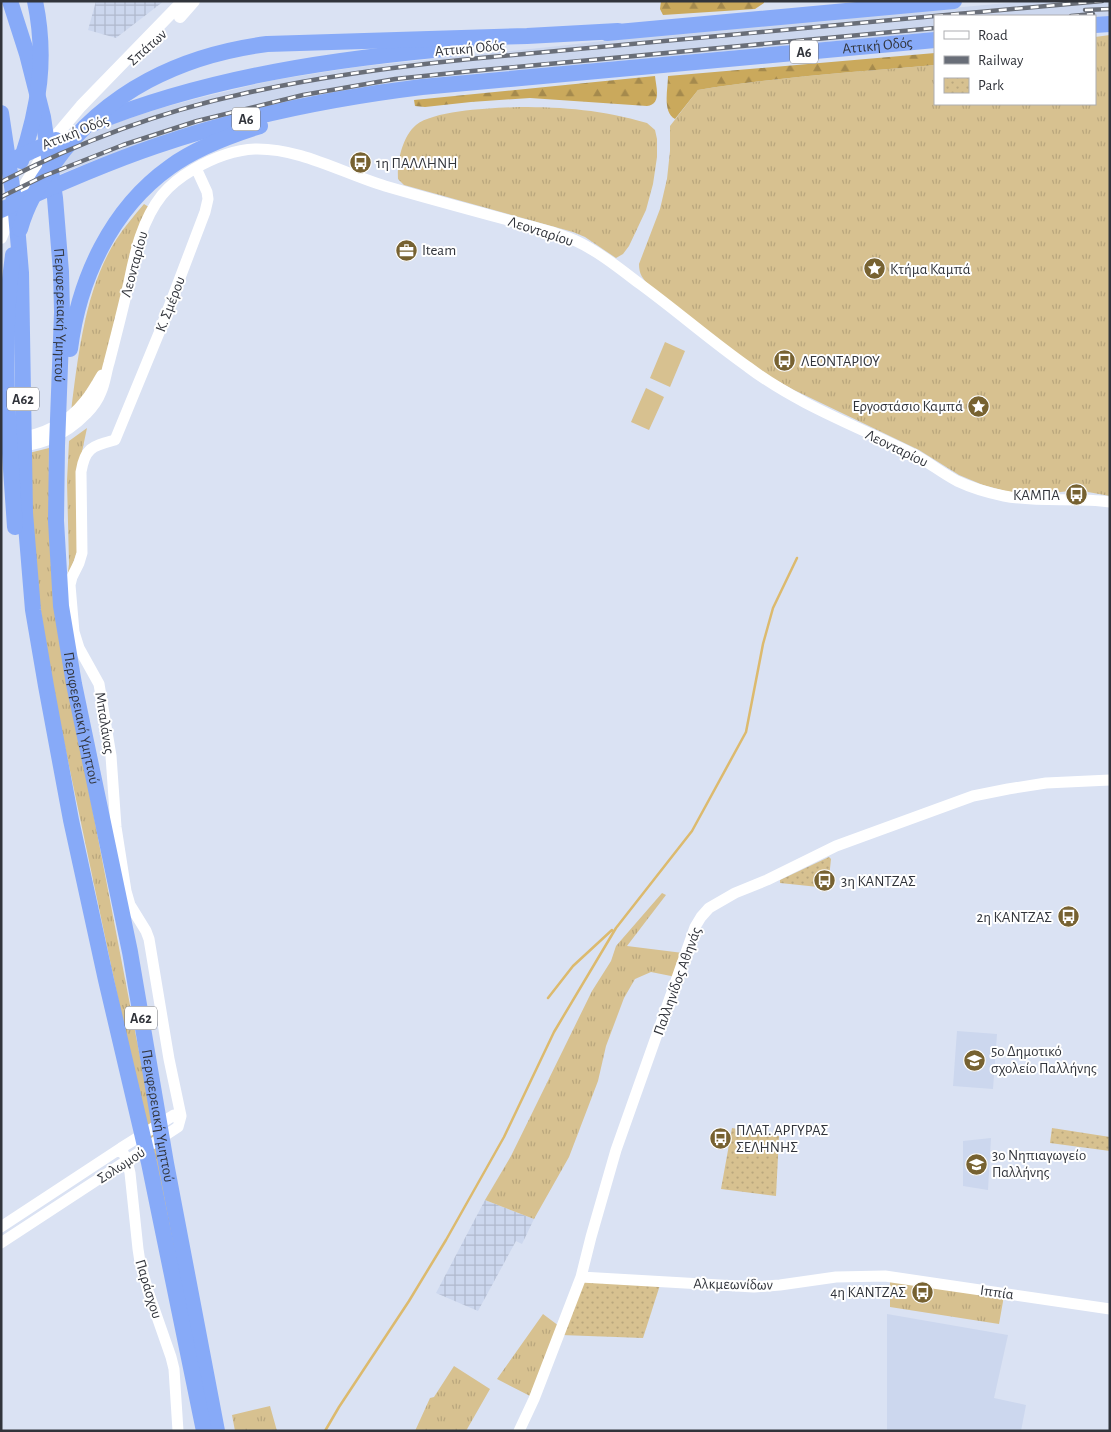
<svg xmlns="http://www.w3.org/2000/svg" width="1111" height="1432" viewBox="0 0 1111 1432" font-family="'Alegreya Sans',sans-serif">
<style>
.built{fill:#ccd7ee}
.industrial{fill:url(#industrial-grid)}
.grass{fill:url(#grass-tufts)}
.forest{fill:url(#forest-firs)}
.park{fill:url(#park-dots)}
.pitch{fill:#d7c190}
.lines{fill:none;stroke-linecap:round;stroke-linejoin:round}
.stream{stroke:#dcba6e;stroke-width:2.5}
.tertiary{stroke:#fff;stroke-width:11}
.secondary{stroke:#fff;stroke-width:12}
.motorway{stroke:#87aaf8;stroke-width:16}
.rail-casing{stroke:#696e78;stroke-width:4.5}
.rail{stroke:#fff;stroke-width:2.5;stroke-dasharray:8;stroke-linecap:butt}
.labels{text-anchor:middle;stroke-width:4;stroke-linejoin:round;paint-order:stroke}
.shield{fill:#fff;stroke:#6f7176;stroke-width:1}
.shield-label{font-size:14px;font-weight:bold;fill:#31343b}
.street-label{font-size:15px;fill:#31343b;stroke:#fff}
.poi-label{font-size:15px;fill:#31343b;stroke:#fff;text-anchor:start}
</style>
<defs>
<pattern id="industrial-grid" width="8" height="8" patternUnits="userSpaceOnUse" patternTransform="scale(1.25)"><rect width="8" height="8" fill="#ccd7ee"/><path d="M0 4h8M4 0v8" fill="none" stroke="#b0b9cd"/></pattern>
<pattern id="grass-tufts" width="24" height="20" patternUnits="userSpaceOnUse" patternTransform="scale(1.25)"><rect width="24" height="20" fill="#d7c190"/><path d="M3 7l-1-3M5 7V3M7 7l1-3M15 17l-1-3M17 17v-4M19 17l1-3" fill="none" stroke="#b9a67d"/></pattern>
<pattern id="forest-firs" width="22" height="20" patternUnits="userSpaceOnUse" patternTransform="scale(1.25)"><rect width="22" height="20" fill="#caa95c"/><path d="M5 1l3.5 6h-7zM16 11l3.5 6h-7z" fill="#a58a4d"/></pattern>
<pattern id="park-dots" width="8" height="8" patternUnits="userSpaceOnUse" patternTransform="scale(1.25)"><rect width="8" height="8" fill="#d7c190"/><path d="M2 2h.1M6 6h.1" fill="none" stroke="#b9a67d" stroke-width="1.8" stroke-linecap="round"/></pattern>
</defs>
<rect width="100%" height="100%" fill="#dae2f3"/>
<path class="built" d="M1030,1H1110V16L1095,18V16H935V32L442,77L93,161L50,178L85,133L161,108L203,97L274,80L357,67L559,46L645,36Z
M957,1031L997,1034L993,1089L953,1086Z
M991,1138L988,1190L963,1186V1141Z
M887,1314L1008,1335L994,1398L1026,1405L1021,1431H887Z"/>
<path class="industrial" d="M96,1H164L116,38L88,30Z
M485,1200L534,1219L522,1244L516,1241L478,1311L436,1293Z"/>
<path class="grass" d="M1110,35V496L1077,490L1037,495L1013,493L983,485L959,475L919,450L794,390L767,375L746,361L650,286C643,279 639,275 639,264L660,209L667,179L670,151V126L698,90C777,77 856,72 935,65V104H1095V37Z
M519,107C565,107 602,110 647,123L655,130L657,139V157L653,184L646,210L629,246L623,254L616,258L585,237L573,232L404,185L398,179C397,162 402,137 416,125C435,110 494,108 519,107Z
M144,204L152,209L113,341L100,376L71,412C78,356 85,289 116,240C124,227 134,216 144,204Z
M87,428L79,466L78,549L67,580L69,564L67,481L69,441Z
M49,448C48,507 52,565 57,624L163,1177L213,1431L144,1122L52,685L34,565L29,453Z
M662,893L666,895L627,946L683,953L676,977L651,972L635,979L624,998L606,1046L598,1081L569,1157L534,1219L485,1200L511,1156L592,991L611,961L616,946Z
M890,1281L1004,1296L999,1324L890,1307Z
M543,1314L559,1326L532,1397L497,1379Z
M454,1366L490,1389L466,1431H415L430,1398L434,1397Z
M270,1406L277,1431H235L232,1415Z"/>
<path class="forest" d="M661,1H764V3L755,9L663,15L660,9Z
M935,53V65C856,72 777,77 698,90L675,119C662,112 668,89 668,76Z
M655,76C656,87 662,104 647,106L530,98L471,102L425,107L415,106L414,100Z"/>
<path class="park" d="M829,857L831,859L828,888L780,883V880Z
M732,1128L779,1136L776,1196L721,1189Z
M1052,1128L1110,1137V1151L1050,1143Z
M583,1281L660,1285L643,1338L561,1335Z"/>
<path class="pitch" d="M665,342L685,351L670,387L650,378Z
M646,388L664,397L649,430L631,422Z"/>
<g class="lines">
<path class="stream" d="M548,998L573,966L612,930
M325,1431L339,1407L409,1301L446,1240L504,1137L554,1032L616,928L692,831L746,732L763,644L773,608L797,558"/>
<path class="tertiary" d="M17,438C43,435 68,423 85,401C92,393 97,383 102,375
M1,448C34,448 64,437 86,414C92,408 98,400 101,392C105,383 106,373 109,363C116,336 123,309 129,282C135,252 142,220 162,195C171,184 182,176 194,169C213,158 233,150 255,149C300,148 342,173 385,186C440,202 497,217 552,232C560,235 567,237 574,240C598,251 619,268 640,284C677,311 711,341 748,367C797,404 854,425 909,452C926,460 940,472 957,481C972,488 989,493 1004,496C1039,503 1074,497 1110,502
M121,1148L127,1161L130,1173L138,1249L140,1262L148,1291L171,1357L174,1369L178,1431
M1,1227L121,1148L174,1115L181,1116
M1,1243L178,1127L181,1116L169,1059L149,939L146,931L130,905L126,891L116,827L111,756L99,684L79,648L74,632L70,585L72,577L79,563L82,553L81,472C85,447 93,446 115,440L159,333L205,212L208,199L207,192L196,168
M581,1277L754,1287L780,1285L836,1277L885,1276L1110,1309
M519,1431L534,1399L581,1277L591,1237L616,1150L695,927L701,917L709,908L735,893L767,880L836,846L973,796L1008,789L1046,783L1110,780"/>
<path class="secondary" d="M180,17L194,1
M1,238L9,219L26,183L54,138L81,106L183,1"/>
<g class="motorway">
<path id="s1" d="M10,1L27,54L43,117L55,198L61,272L62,312L57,446L56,521L61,606L74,684L130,952L166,1163L217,1431"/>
<path d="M1095,25L1110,24"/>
<path d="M607,33L954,1"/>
<path d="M1,113L16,213L21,273L25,513L33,610L46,686L71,820L106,980L149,1163L204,1431"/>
<path d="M92,124C210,76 339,58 466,47"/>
<path d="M21,161C39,107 47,58 35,1"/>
<path d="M1,165L56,140"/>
<path id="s2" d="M1,210C51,187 103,164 156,146C242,116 332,98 422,87L935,40"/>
<path d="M20,229C27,204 40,182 55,162C106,91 182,55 267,44L527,36L618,31"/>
<path d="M13,255C0,345 9,437 15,527"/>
<path d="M70,349C79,279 111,209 170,167C196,148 228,136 260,126"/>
</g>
<defs>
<path id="rail" d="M1085,10L1110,9
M935,16L1102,1
M1071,16L1093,14
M1,182C77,143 159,112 242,94C317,77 393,67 470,59L935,16
M1,197L44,176L123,145L197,121L303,95L395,79L472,71L935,28"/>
</defs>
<use href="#rail" class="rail-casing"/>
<use href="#rail" class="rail"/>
</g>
<defs>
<symbol id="bus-disc" viewBox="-11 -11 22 22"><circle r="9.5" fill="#776231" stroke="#fff"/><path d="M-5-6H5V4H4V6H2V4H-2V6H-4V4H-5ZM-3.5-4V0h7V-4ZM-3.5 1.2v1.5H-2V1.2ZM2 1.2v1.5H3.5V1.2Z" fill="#fff"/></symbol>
<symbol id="office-disc" viewBox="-11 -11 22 22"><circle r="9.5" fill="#776231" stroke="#fff"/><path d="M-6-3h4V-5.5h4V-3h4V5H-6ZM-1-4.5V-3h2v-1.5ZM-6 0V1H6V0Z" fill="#fff"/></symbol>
<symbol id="sight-disc" viewBox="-11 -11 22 22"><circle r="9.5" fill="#776231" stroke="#fff"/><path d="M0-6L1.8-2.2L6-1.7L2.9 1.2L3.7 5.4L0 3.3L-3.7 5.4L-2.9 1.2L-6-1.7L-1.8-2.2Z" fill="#fff"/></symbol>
<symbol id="school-disc" viewBox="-11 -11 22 22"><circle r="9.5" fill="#776231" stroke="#fff"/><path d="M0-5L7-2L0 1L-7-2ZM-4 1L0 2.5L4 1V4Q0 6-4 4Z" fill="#fff"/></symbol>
</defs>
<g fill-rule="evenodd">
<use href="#bus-disc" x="348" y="150" width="25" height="25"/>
<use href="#office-disc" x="394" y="238" width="25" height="25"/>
<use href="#sight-disc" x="862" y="256" width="25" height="25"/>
<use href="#bus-disc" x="772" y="348" width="25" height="25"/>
<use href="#sight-disc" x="966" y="394" width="25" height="25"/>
<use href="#bus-disc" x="1064" y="482" width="25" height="25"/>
<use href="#bus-disc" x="812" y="868" width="25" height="25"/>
<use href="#bus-disc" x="1056" y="904" width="25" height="25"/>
<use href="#school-disc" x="962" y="1048" width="25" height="25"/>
<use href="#bus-disc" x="708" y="1126" width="25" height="25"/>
<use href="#school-disc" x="964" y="1152" width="25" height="25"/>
<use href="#bus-disc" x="910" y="1280" width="25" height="25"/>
</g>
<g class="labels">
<g class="shield">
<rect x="790" y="40.5" width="28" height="23" rx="4"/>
<rect x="232" y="107.5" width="28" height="23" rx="4"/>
<rect x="7" y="387.5" width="32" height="23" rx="4"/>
<rect x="125" y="1006.5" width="32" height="23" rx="4"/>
</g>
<g class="shield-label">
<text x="804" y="57">Α6</text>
<text x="246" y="124">Α6</text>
<text x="23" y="404">Α62</text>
<text x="141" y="1023">Α62</text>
</g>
<g class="street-label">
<text dy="5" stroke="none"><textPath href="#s2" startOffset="898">Αττική Οδός</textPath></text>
<text transform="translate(147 47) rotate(-42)" y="5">Σπάτων</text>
<text transform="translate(470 48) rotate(-5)" y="5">Αττική Οδός</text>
<text transform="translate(75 132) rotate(-22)" y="5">Αττική Οδός</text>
<text transform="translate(541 231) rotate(18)" y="5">Λεονταρίου</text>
<text transform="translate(134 264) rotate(-75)" y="5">Λεονταρίου</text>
<text transform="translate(170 304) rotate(-69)" y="5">Κ. Σμέρου</text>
<text dy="5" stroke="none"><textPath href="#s1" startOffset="320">Περιφερειακή Υμηττού</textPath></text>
<text transform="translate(897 448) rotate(26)" y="5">Λεονταρίου</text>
<text dy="5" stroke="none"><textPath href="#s1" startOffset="725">Περιφερειακή Υμηττού</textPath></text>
<text transform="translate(105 723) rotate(81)" y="5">Μπαλάνας</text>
<text transform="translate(677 981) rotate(-70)" y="5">Παλληνίδος Αθηνάς</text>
<text dy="5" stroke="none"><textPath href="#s1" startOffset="1130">Περιφερειακή Υμηττού</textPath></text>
<text transform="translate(121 1165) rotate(-33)" y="5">Σολωμού</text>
<text transform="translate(733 1284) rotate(1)" y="5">Αλκμεωνίδων</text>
<text transform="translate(149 1289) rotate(73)" y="5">Παράσχου</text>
<text transform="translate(997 1292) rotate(8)" y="5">Ιππία</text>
</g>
<g class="poi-label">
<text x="376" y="168">1η ΠΑΛΛΗΝΗ</text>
<text x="422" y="255">Iteam</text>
<text x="890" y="274">Kτήμα Καμπά</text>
<text x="801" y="366">ΛΕΟΝΤΑΡΙΟΥ</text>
<text x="963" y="411" text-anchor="end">Εργοστάσιο Καμπά</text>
<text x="1060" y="500" text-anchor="end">ΚΑΜΠΑ</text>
<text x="841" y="886">3η ΚΑΝΤΖΑΣ</text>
<text x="1052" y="922" text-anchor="end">2η ΚΑΝΤΖΑΣ</text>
<text x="991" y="1056">5o Δημοτικό<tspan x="991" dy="17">σχολείο Παλλήνης</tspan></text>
<text x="736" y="1135">ΠΛΑΤ. ΑΡΓΥΡΑΣ<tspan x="736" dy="17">ΣΕΛΗΝΗΣ</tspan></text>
<text x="992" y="1160">3ο Νηπιαγωγείο<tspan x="992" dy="17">Παλλήνης</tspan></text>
<text x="906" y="1297" text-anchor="end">4η ΚΑΝΤΖΑΣ</text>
</g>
</g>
<rect width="1111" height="1432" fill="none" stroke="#31343b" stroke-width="5"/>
<rect x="934" y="15" width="162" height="90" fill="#ffffff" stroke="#adaeb1"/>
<rect x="944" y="31" width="25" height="8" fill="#ffffff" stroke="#adaeb1"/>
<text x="978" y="40" font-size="15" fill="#31343b">Road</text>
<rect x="944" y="56" width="25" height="8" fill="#696e78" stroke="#adaeb1"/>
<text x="978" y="65" font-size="15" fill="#31343b">Railway</text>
<rect x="944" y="78" width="25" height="15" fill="url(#park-dots)" stroke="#adaeb1"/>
<text x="978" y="90" font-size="15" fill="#31343b">Park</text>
</svg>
